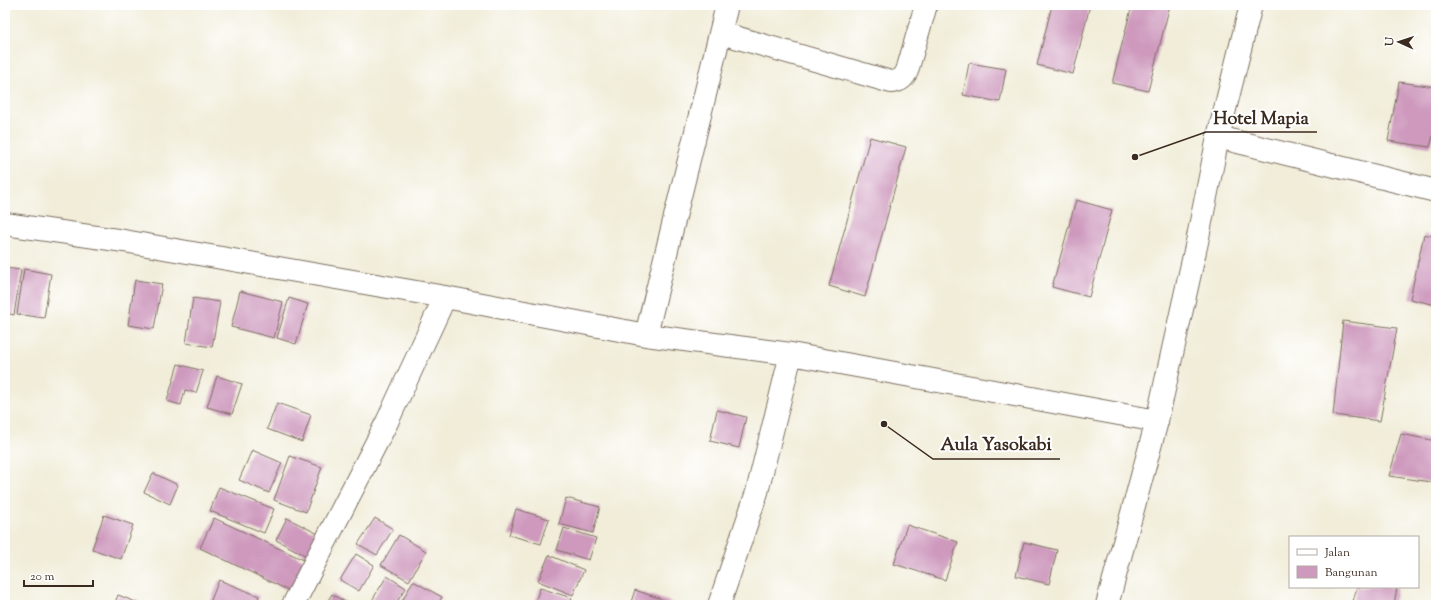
<svg xmlns="http://www.w3.org/2000/svg" width="1441" height="610" viewBox="0 0 1441 610" font-family="'Sorts Mill Goudy',serif">
<style>
.building{fill:#ce99bd}
.lines{fill:none;stroke-linecap:round;stroke-linejoin:round}
.street-casing{stroke:#7b6e5f;stroke-width:24}
.primary-casing{stroke:#7b6e5f;stroke-width:24}
.street{stroke:#fff;stroke-width:22}
.primary{stroke:#fff;stroke-width:22}
.leader{fill:none;stroke:#3b2a1e;stroke-width:1.5}
.callout-dot{fill:#3b2a1e;stroke:#fff;stroke-width:1.5}
.callout-label{font-size:18px;text-anchor:middle;font-weight:bold;fill:#3b2a1e;stroke:#fff;stroke-width:4;stroke-linejoin:round;paint-order:stroke}
</style>
<rect width="100%" height="100%" fill="#fff"/>
<filter id="ink" filterUnits="userSpaceOnUse"><feTurbulence type="fractalNoise" baseFrequency=".025" numOctaves="2"/><feDisplacementMap in="SourceGraphic" scale="8" xChannelSelector="R" yChannelSelector="G"/><feConvolveMatrix kernelMatrix="1 2 1 2 8 2 1 2 1" color-interpolation-filters="sRGB"/></filter>
<filter id="wash" filterUnits="userSpaceOnUse"><feTurbulence type="fractalNoise" baseFrequency=".012" numOctaves="4" result="noise"/><feDisplacementMap in="SourceGraphic" scale="16" xChannelSelector="R" yChannelSelector="G"/><feGaussianBlur stdDeviation="0.9" result="paint"/><feColorMatrix in="noise" values="0 0 0 0 0 0 0 0 0 0 0 0 0 0 0 0 0 1.4 0 .05"/><feComposite in="paint" operator="in"/></filter>
<g filter="url(#wash)">
<rect width="100%" height="100%" fill="#f1edd9"/>
<g id="blocks">
<path class="building" d="M1052,5H1090L1073,74L1037,65Z
M1132,5H1170L1148,91L1112,83Z
M969,63L1006,69L1000,102L963,95Z
M1399,82L1436,87V125L1430,147L1388,141Z
M870,137L906,147L865,297L829,286Z
M1076,200L1112,210L1089,297L1052,287Z
M1424,234L1436,237V305L1410,299Z
M5,268L21,270L14,315L5,313Z
M24,269L51,274L44,318L17,314Z
M135,280L162,284L154,329L128,325Z
M240,291L283,302L274,338L231,327Z
M193,298L220,302L212,347L186,343Z
M289,298L308,304L296,344L277,338Z
M1343,321L1397,328L1380,421L1333,415Z
M178,364L203,371L196,393L185,390L181,405L167,401Z
M217,376L242,384L232,414L207,407Z
M277,403L311,415L302,442L267,429Z
M717,410L746,417L739,448L710,441Z
M1401,434L1436,441L1431,482L1389,476Z
M252,450L282,463L269,493L239,480Z
M290,456L322,467L306,512L274,500Z
M153,473L178,485L170,504L144,492Z
M219,487L274,509L264,533L210,511Z
M566,498L600,507L593,533L559,524Z
M516,509L549,519L541,544L509,535Z
M104,515L133,525L121,559L92,549Z
M214,518L306,561L292,592L200,548Z
M287,518L322,536L311,558L276,540Z
M375,518L393,529L377,555L358,544Z
M907,525L958,542L945,580L894,564Z
M564,528L596,538L589,560L557,550Z
M399,535L426,551L409,581L381,565Z
M1024,542L1057,550L1049,584L1016,576Z
M356,554L374,565L359,591L340,580Z
M549,555L584,570L573,595L538,581Z
M387,576L406,588L395,605H375L371,602Z
M219,580L259,596L256,605H209Z
M413,581L442,597L437,605H400Z
M1357,587H1397L1394,605H1352Z
M540,588L572,598L570,605H534Z
M635,590L679,605H630Z
M332,594L350,605H325Z
M118,595L141,604V605H114Z"/>
</g>
</g>
<g filter="url(#ink)">
<use href="#blocks" fill-opacity="0" stroke="#7b6e5f" stroke-width="1"/>
<g class="lines">
<defs>
<path id="street" d="M721,33L891,82C900,81 903,79 907,71L926,5
M1218,137L1436,191
M5,224L124,241L445,297L646,335L791,354L1157,421
M646,335L727,5
M293,605L387,422L445,297
M719,605L757,492L791,354"/>
<path id="primary" d="M1107,605L1157,421L1197,242L1218,137L1251,5"/>
</defs>
<use href="#street" class="street-casing"/>
<use href="#primary" class="primary-casing"/>
<use href="#street" class="street"/>
<use href="#primary" class="primary"/>
</g>
</g>
<path class="leader" d="M1135 157L1206 132H1317M884 424L933 459H1060"/>
<g class="callout-dot">
<circle cx="1135" cy="157" r="4"/>
<circle cx="884" cy="424" r="4"/>
</g>
<g class="callout-label">
<text x="1261" y="124">Hotel Mapia</text>
<text x="996" y="450">Aula Yasokabi</text>
</g>
<rect width="1441" height="610" fill="none" stroke="#fff" stroke-width="20"/>
<rect x="1289" y="536" width="130" height="52" fill="#ffffff" stroke="#b1aaa5"/>
<rect x="1297" y="549" width="20" height="6" fill="#ffffff" stroke="#b1aaa5"/>
<text x="1325" y="556" font-size="12" fill="#3b2a1e">Jalan</text>
<rect x="1297" y="566" width="20" height="12" fill="#ce99bd" stroke="#b1aaa5"/>
<text x="1325" y="576" font-size="12" fill="#3b2a1e">Bangunan</text>
<g transform="translate(1399 42) rotate(273)" stroke="#ffffff" stroke-width="3" paint-order="stroke">
<path d="M0-3L7 15L0 10L-7 15Z" fill="#3b2a1e"/>
<text y="-6" font-size="11" font-weight="bold" text-anchor="middle" fill="#3b2a1e">U</text>
</g>
<path d="M24 580v6h69v-6" fill="none" stroke="#3b2a1e" stroke-width="2"/>
<text x="30" y="580" font-size="12" fill="#3b2a1e" stroke="#ffffff" stroke-width="3" paint-order="stroke">20 m</text>
</svg>
